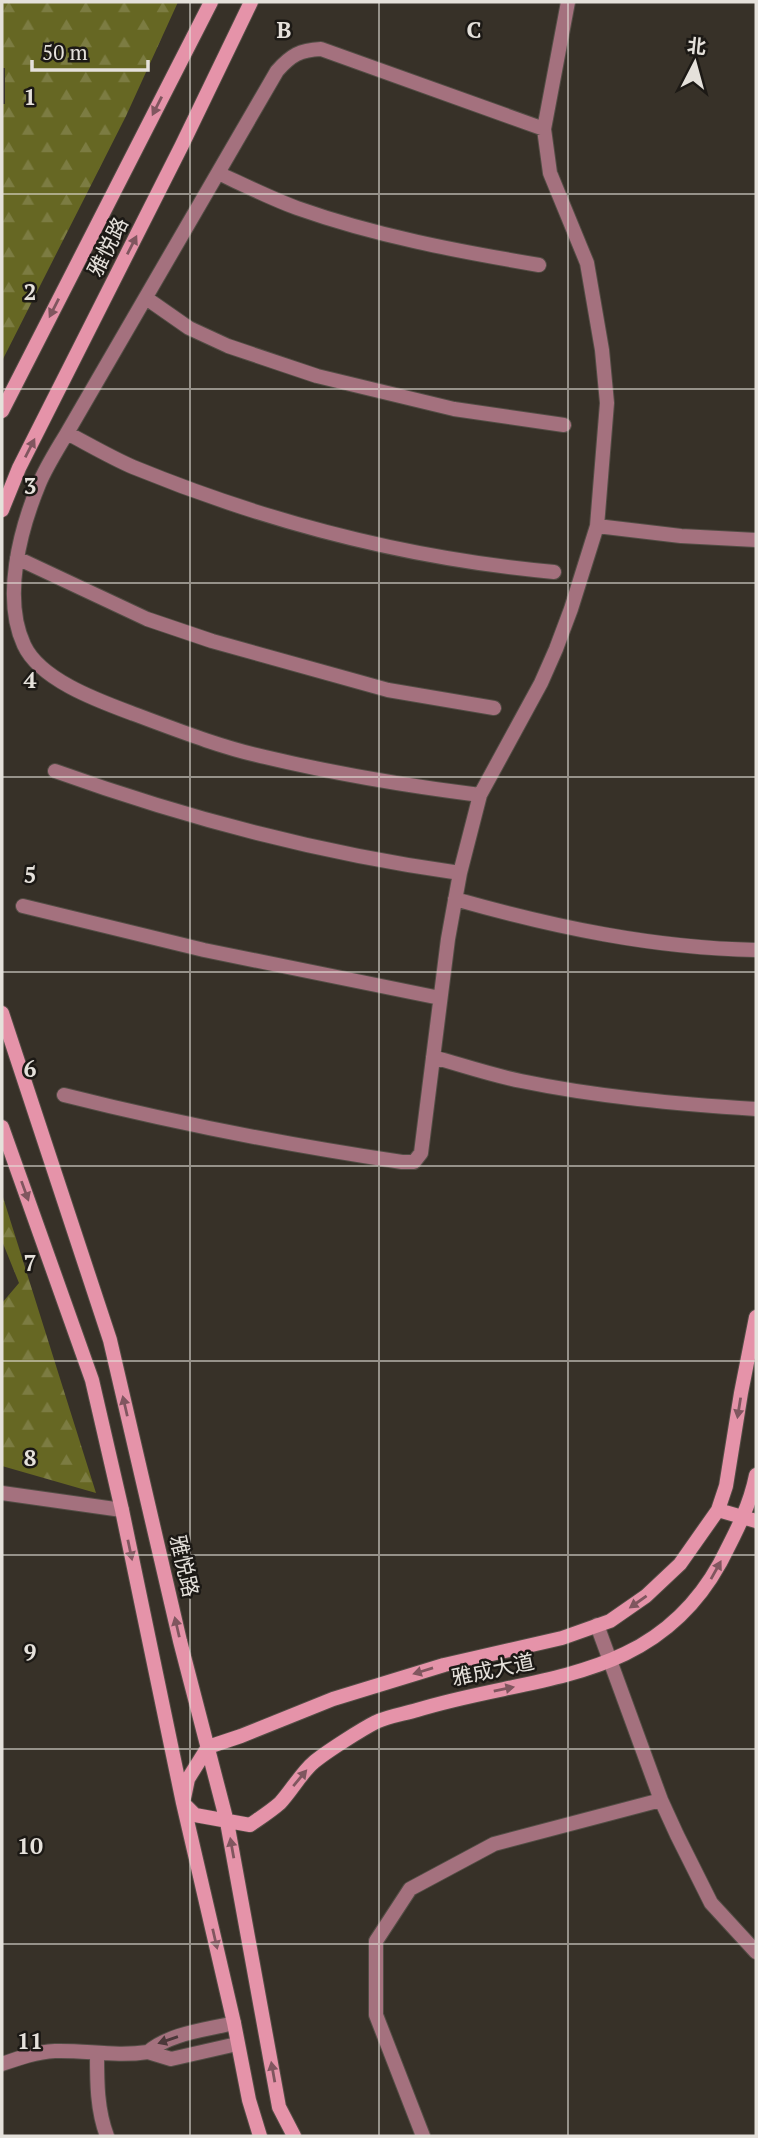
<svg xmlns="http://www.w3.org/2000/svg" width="758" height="2138" viewBox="0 0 758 2138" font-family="'PT Serif','Noto Sans SC',serif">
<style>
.forest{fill:url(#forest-firs)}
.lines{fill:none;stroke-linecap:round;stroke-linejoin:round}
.street-casing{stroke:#534d45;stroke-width:16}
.secondary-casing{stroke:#534d45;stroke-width:16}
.street{stroke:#a4717e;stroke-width:14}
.secondary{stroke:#e593a9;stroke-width:14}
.oneway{fill:#80565f}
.oneway2{fill:#4c383a}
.grid{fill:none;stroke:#e5e1db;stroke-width:2;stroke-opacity:0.55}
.labels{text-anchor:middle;stroke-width:5;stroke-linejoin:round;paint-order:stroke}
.street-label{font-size:21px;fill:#e5e1db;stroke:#1c1915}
.grid-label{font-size:23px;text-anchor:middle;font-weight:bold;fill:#e5e1db;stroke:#1c1915;stroke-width:5;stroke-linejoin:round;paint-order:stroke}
</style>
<defs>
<pattern id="forest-firs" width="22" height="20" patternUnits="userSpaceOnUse" patternTransform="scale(1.75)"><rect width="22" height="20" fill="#666723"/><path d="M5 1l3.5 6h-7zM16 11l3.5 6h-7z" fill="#7c7c42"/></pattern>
</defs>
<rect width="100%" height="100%" fill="#373128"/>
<path class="forest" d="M2,2H178L126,116L2,361V104H5V68H2Z
M2,1194L96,1493L2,1466V1303L19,1283L2,1241Z"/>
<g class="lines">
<defs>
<path id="street" d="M218,173C244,185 270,198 297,208C376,236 457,251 539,265
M146,298L189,328L228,346L317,376L454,409L564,425
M67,433C88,444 110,457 133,467C267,522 410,559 554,572
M597,526L681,536L756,540
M17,558L147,619L212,641L388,690L494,708
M55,771C186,818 322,854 460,873
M480,795C408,786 336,774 265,757C220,747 177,730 134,714C99,701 40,680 24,645C2,598 20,530 39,484C46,467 57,450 67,433L277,71C291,55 300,50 321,49L544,129
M455,899C554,927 653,948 756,950
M23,906L204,950L440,998
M433,1057C462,1065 491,1075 521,1081C598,1097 678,1104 756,1109
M64,1095C175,1123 288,1145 402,1162H414L421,1153L448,939L460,873L480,795L541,683L556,649L571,609L597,526L607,403L602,350L587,263L550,173L544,129L568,2
M2,1493L122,1510
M597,1625L661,1800L677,1835L711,1903L756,1952
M234,2023C206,2030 170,2033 148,2052L171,2059L237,2044
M97,2054C97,2082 97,2110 107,2136
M2,2064C19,2058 36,2052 55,2051C86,2050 115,2057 148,2052
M423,2136L376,2015V1941L410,1889L494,1844L661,1800"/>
<path id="secondary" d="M2,411L211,2
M2,510L19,468L182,145L251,2
M2,1013L110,1340L180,1641L227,1822L279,2107L294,2136
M2,1127L92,1380L122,1510L183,1803L234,2023L249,2100L260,2136
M756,1317L741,1393L726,1486L718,1510L680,1564L646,1596L610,1621L562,1638L444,1665L333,1699L241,1736L208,1747L188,1779L183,1803L195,1815L250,1825C260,1818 271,1811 280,1803C292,1790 301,1773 314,1762C326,1752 362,1729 376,1722C389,1716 404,1714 417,1710C533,1674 653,1685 720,1563C735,1534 750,1506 756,1475
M718,1510L756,1521"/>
</defs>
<use href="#street" class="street-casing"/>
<use href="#secondary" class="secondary-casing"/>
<use href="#street" class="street"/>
<use href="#secondary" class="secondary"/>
</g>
<defs><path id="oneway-solid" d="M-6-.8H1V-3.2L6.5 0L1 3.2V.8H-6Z" transform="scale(1.75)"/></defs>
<g class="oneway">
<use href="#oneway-solid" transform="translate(157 106) rotate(117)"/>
<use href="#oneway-solid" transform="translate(132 245) rotate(-63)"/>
<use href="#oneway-solid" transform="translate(54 308) rotate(117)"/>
<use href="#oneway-solid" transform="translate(30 448) rotate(-63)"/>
<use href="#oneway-solid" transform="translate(25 1191) rotate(70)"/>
<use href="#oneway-solid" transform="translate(125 1406) rotate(-103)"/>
<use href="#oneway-solid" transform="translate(739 1408) rotate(99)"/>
<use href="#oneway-solid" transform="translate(130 1550) rotate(78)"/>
<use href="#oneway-solid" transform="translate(716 1570) rotate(-61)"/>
<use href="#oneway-solid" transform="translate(638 1602) rotate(145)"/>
<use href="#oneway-solid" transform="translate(177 1627) rotate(-103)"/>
<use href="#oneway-solid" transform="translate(423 1671) rotate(163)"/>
<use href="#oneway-solid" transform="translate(504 1689) rotate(-12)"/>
<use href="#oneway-solid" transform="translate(300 1778) rotate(-50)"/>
<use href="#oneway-solid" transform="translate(232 1848) rotate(-100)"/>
<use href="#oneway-solid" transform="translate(215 1939) rotate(77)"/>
<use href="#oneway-solid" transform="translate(273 2072) rotate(-100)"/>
</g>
<use class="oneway2" href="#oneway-solid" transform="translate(168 2040) rotate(161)"/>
<path class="grid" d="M190,2V2136M379,2V2136M568,2V2136M2,194H756M2,389H756M2,583H756M2,777H756M2,972H756M2,1166H756M2,1361H756M2,1555H756M2,1749H756M2,1944H756"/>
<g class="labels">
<g class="street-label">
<text transform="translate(108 247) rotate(-63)" y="7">雅悦路</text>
<text transform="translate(184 1566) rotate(77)" y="7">雅悦路</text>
<text transform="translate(493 1670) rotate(-12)" y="7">雅成大道</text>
</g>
</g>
<g class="grid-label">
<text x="284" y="38">B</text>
<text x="474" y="38">C</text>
<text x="30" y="105">1</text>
<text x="30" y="300">2</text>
<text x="30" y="494">3</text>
<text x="30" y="688">4</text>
<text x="30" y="883">5</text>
<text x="30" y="1077">6</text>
<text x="30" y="1271">7</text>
<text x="30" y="1466">8</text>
<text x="30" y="1660">9</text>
<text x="30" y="1854">10</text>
<text x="30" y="2049">11</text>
</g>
<rect width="758" height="2138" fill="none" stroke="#e5e1db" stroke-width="7"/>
<g transform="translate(695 63) rotate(6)" stroke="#1c1915" stroke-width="5" paint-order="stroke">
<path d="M0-5L12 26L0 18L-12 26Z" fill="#e5e1db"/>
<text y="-10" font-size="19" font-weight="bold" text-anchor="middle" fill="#e5e1db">北</text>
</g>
<path d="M32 60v10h116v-10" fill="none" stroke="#e5e1db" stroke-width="3.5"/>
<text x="42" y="60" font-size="21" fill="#e5e1db" stroke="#1c1915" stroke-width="5" paint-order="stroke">50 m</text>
</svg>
